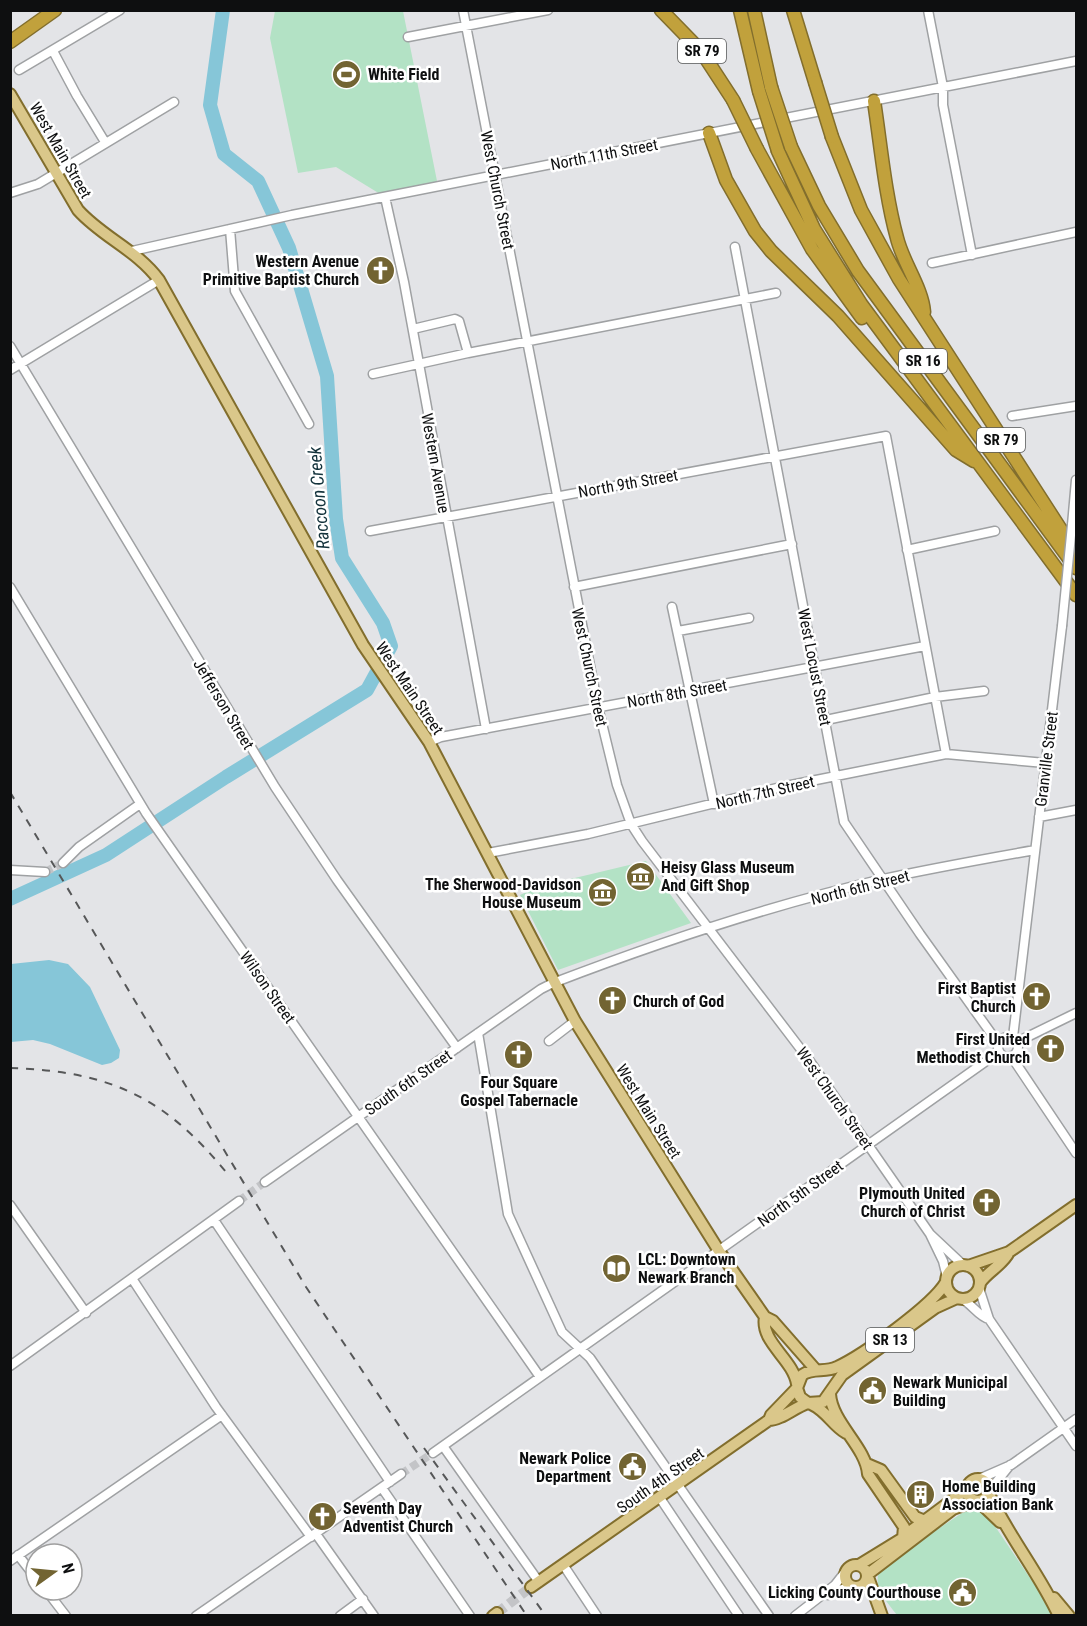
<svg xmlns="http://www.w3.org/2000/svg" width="1087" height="1626" viewBox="0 0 1087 1626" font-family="'Roboto Condensed',sans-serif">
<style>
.green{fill:#b3e2c5}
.water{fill:#86c6d8}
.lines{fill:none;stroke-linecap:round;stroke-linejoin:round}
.river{stroke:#86c6d8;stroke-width:14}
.minor-tunnel{stroke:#c3c4c7;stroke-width:8;stroke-dasharray:8 4;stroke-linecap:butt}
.major-tunnel{stroke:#c3c4c7;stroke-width:10;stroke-dasharray:10 5;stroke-linecap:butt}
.minor-casing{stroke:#9fa1a3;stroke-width:11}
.major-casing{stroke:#826e2d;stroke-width:14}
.highway-casing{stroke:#826e2d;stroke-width:15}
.minor{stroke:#fff;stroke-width:8}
.major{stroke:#dac78a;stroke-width:10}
.highway{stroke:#c1a13c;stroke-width:12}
.rail{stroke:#565758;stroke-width:2;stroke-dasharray:8 8;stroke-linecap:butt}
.minor-bridge-casing{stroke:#9fa1a3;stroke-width:11;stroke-linecap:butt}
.highway-bridge-casing{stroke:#826e2d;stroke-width:15;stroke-linecap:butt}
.minor-bridge{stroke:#fff;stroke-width:8}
.highway-bridge{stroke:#c1a13c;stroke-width:12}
.labels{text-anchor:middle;stroke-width:5;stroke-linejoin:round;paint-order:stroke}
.shield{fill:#fff;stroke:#565758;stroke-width:1.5}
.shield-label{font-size:15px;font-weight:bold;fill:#0e0f10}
.poi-label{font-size:16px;font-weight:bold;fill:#0e0f10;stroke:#fff;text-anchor:start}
.street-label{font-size:16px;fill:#0e0f10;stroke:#fff}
.water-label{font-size:18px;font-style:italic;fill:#13323b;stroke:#fff}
</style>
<rect width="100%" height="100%" fill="#e3e4e7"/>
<path class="green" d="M275,11H403L438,186L385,197L336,167L298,173L270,38Z
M646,861L691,923L558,970L520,895L537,887Z
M968,1509L986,1513L1055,1615H897C885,1599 871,1587 881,1567Z"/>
<path class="water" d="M49,960L68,964L90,987L120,1050L119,1058L111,1063L102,1065L50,1044L33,1040L11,1042V964Z"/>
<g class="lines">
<path class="river" d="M10,899L106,855L226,777L367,690L391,646L383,623L342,558L336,519L327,376L289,248L258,181L224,154L210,105L223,10"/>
<path class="minor-tunnel" d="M45,872L63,863
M239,1201L265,1182
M401,1474L433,1453"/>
<path class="major-tunnel" d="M497,1613L531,1587"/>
<defs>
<path id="minor" d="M463,10L598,707L617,785L631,824L642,841L809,1060L930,1234L963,1265
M928,10L943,87V105L972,255
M408,37L548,10
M53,51L77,96L105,142
M19,70L120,10
M10,193L38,184L174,102
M385,197L404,282L486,729
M230,229L235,291L309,424
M735,247L844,822L920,934L998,1043
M132,251L292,215L1076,61
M932,263L1076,232
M413,329L455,319L459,321L468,353
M10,346L275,787L337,880L457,1048
M10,370L159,280
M373,374L468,353L776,293
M1012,416L1076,406
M1072,525L1076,480
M370,531L886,436L946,754
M907,550L995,531
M10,587L146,813L540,1377
M574,587L792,544
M672,607L714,804
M678,631L749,618
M826,720L935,697L984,691
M429,742L441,737L925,646
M1039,817L1076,810
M488,853L588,834L781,787L946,754L1045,763
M63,863L79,847L140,804
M10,870L45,872
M478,1033L508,1214L562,1332L590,1358L769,1616
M1013,1037L1062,626
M998 1047a10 10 0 1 1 20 0a10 10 0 1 1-20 0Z
M549,1041L575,1021
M1017,1042L1076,1013
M1011,1056L1076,1153
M265,1182L541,989L553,983C660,942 771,905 883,879C933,868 984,859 1035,850
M10,1205L86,1313
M214,1220L390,1482
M930,1234L943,1261L947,1277
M133,1280L216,1407L311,1537
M979,1288L989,1319L1076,1446
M962,1299C972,1304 979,1317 989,1319
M10,1366L239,1201
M443,1446L539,1582
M433,1453L999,1052
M979,1479L1011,1465L1076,1419
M382,1488L470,1616
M990,1490L1010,1465
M660,1498L739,1616
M316,1534L374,1616
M18,1555L36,1578
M10,1561L222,1415
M564,1566L597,1616
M46,1590L66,1616
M828,1595L850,1586
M196,1616L401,1474
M340,1616L363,1599
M795,1616L835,1585L846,1571"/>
<path id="major" d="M10,94L78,210C102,237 137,250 159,280L363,645L429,742L575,1021L719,1251L765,1317
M946 1282a17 17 0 1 1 34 0a17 17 0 1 1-34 0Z
M968,1266L1009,1252L1076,1205
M980,1283C988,1271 1003,1265 1009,1252
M765,1317C760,1342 793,1359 797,1384
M765,1317L773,1321L816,1370
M797,1388L800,1397L808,1403L823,1402L842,1375L935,1308L957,1298
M830,1394C832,1423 866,1447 868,1474L904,1527L903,1538L859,1565
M811,1404C827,1411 832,1425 846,1433
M769,1420L771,1415L797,1388L802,1375C813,1367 825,1373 837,1367C863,1355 933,1305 946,1282
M867,1464L881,1470L915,1517L925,1521
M967 1490a11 11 0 1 1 22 0a11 11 0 1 1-22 0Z
M989,1494C1009,1537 1039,1573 1059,1616
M978,1501L1000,1522
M904,1536L967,1489
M845 1576a11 11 0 1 1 22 0a11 11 0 1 1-22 0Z
M868,1574L953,1509L975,1501
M868,1577L882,1616
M531,1587L769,1420C781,1420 795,1407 808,1403
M1054,1598L1069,1616
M493,1616L497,1613"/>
<path id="highway" d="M661,10L701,51L733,100
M740,10L759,91
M754,10L771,87
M793,10L815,82
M10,42L55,10
M874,101C881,147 885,194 897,238C903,263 922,287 924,312
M709,133L726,180L755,231L771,251L838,316L956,450L974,461
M832,137L861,210L899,279L1065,536L1070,554
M791,147L819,206L858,271L1076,568
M757,149L812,249L862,318
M778,151L814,229L861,304L1076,595"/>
</defs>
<use href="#minor" class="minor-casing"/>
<use href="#major" class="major-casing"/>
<use href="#highway" class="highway-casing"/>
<use href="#minor" class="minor"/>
<use href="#major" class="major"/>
<use href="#highway" class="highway"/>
<path class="rail" d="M10,792L306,1287L527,1616
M10,1068C111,1071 167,1098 230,1177
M424,1448L546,1616"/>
<defs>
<path id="minor-bridge" d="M1062,626L1072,525"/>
<path id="highway-bridge" d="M815,82L832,137
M771,87L791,147
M759,91L778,151
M733,100L757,149"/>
</defs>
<use href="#minor-bridge" class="minor-bridge-casing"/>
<use href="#highway-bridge" class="highway-bridge-casing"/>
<use href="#minor-bridge" class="minor-bridge"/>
<use href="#highway-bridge" class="highway-bridge"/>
</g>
<defs>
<symbol id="stadium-disc" viewBox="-11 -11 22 22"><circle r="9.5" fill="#726432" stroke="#fff"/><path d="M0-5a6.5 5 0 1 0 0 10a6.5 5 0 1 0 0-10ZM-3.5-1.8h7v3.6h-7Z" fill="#fff"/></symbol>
<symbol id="church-disc" viewBox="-11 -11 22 22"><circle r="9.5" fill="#726432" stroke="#fff"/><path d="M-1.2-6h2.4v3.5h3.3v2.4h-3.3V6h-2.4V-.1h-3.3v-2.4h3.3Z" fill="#fff"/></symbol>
<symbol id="museum-disc" viewBox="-11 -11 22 22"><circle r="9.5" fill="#726432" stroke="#fff"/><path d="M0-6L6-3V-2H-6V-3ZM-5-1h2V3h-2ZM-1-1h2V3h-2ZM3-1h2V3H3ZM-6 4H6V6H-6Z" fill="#fff"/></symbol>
<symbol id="library-disc" viewBox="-11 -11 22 22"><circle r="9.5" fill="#726432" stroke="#fff"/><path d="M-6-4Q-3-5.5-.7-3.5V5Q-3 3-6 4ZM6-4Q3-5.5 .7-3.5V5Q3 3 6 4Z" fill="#fff"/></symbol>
<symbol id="civic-disc" viewBox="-11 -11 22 22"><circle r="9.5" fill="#726432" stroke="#fff"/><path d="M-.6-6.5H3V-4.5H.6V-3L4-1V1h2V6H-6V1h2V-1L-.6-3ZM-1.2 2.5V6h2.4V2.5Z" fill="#fff"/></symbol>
<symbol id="building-disc" viewBox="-11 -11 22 22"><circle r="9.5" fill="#726432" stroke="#fff"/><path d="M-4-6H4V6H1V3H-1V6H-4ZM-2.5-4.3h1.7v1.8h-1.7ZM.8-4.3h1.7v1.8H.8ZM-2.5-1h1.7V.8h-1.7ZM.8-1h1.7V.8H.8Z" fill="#fff"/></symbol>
</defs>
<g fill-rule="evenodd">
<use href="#stadium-disc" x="330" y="58" width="33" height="33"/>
<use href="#church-disc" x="364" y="254" width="33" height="33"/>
<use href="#museum-disc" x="624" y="860" width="33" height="33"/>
<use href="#museum-disc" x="586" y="876" width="33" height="33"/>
<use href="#church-disc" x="1020" y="980" width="33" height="33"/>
<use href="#church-disc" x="596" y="984" width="33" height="33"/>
<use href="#church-disc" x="1034" y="1032" width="33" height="33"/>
<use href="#church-disc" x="502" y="1038" width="33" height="33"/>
<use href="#church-disc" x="970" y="1186" width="33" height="33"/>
<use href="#library-disc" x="600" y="1252" width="33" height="33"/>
<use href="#civic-disc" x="856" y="1374" width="33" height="33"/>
<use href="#civic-disc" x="616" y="1450" width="33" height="33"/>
<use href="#building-disc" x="904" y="1478" width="33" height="33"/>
<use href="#church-disc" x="306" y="1500" width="33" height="33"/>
<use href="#civic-disc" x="946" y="1576" width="33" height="33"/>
</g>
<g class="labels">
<g class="shield">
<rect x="678" y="39" width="48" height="24" rx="4.5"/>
<rect x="899" y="349" width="48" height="24" rx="4.5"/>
<rect x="977" y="428" width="48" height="24" rx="4.5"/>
<rect x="866" y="1328" width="48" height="24" rx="4.5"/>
</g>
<g class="shield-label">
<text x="702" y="56">SR 79</text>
<text x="923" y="366">SR 16</text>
<text x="1001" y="445">SR 79</text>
<text x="890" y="1345">SR 13</text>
</g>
<g class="poi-label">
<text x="368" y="80">White Field</text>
<text x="359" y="267" text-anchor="end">Western Avenue<tspan x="359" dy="18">Primitive Baptist Church</tspan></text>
<text x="661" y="873">Heisy Glass Museum<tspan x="661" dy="18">And Gift Shop</tspan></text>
<text x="581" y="890" text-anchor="end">The Sherwood-Davidson<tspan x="581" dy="18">House Museum</tspan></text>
<text x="1016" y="994" text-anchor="end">First Baptist<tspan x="1016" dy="18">Church</tspan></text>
<text x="633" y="1007">Church of God</text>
<text x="1030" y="1045" text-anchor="end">First United<tspan x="1030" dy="18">Methodist Church</tspan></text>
<text x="519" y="1088" text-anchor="middle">Four Square<tspan x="519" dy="18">Gospel Tabernacle</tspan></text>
<text x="965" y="1199" text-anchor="end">Plymouth United<tspan x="965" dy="18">Church of Christ</tspan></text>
<text x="638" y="1265">LCL: Downtown<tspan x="638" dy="18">Newark Branch</tspan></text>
<text x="893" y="1388">Newark Municipal<tspan x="893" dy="18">Building</tspan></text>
<text x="611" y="1464" text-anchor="end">Newark Police<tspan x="611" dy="18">Department</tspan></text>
<text x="942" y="1492">Home Building<tspan x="942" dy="18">Association Bank</tspan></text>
<text x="343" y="1514">Seventh Day<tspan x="343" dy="18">Adventist Church</tspan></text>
<text x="941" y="1598" text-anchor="end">Licking County Courthouse</text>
</g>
<g class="street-label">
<text transform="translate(61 150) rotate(60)" y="6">West Main Street</text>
<text transform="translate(604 154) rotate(-11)" y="6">North 11th Street</text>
<text transform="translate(498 190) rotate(79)" y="6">West Church Street</text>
<text transform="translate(436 463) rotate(80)" y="6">Western Avenue</text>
<text transform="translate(628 483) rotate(-10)" y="6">North 9th Street</text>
<text transform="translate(590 667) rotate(78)" y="6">West Church Street</text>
<text transform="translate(815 667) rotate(79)" y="6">West Locust Street</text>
<text transform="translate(410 688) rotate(56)" y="6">West Main Street</text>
<text transform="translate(677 693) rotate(-10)" y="6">North 8th Street</text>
<text transform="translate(224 704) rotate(59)" y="6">Jefferson Street</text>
<text transform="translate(1046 759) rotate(-83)" y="6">Granville Street</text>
<text transform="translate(765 792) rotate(-13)" y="6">North 7th Street</text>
<text transform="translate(860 887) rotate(-14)" y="6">North 6th Street</text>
<text transform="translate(268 987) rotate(55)" y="6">Wilson Street</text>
<text transform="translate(408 1082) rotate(-35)" y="6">South 6th Street</text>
<text transform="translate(835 1098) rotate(55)" y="6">West Church Street</text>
<text transform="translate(649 1111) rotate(58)" y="6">West Main Street</text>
<text transform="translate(800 1193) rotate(-36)" y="6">North 5th Street</text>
<text transform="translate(660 1480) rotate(-35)" y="6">South 4th Street</text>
</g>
<g class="water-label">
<text transform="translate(319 498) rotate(-95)" y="6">Raccoon Creek</text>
</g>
</g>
<rect width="1087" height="1626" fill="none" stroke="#0e0f10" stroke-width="24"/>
<g transform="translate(54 1572) rotate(75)"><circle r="28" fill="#ffffff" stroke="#9f9f9f" stroke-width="1.5"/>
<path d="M0-4.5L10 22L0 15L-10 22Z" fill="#726432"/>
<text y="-9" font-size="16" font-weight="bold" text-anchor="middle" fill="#0e0f10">N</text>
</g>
</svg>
